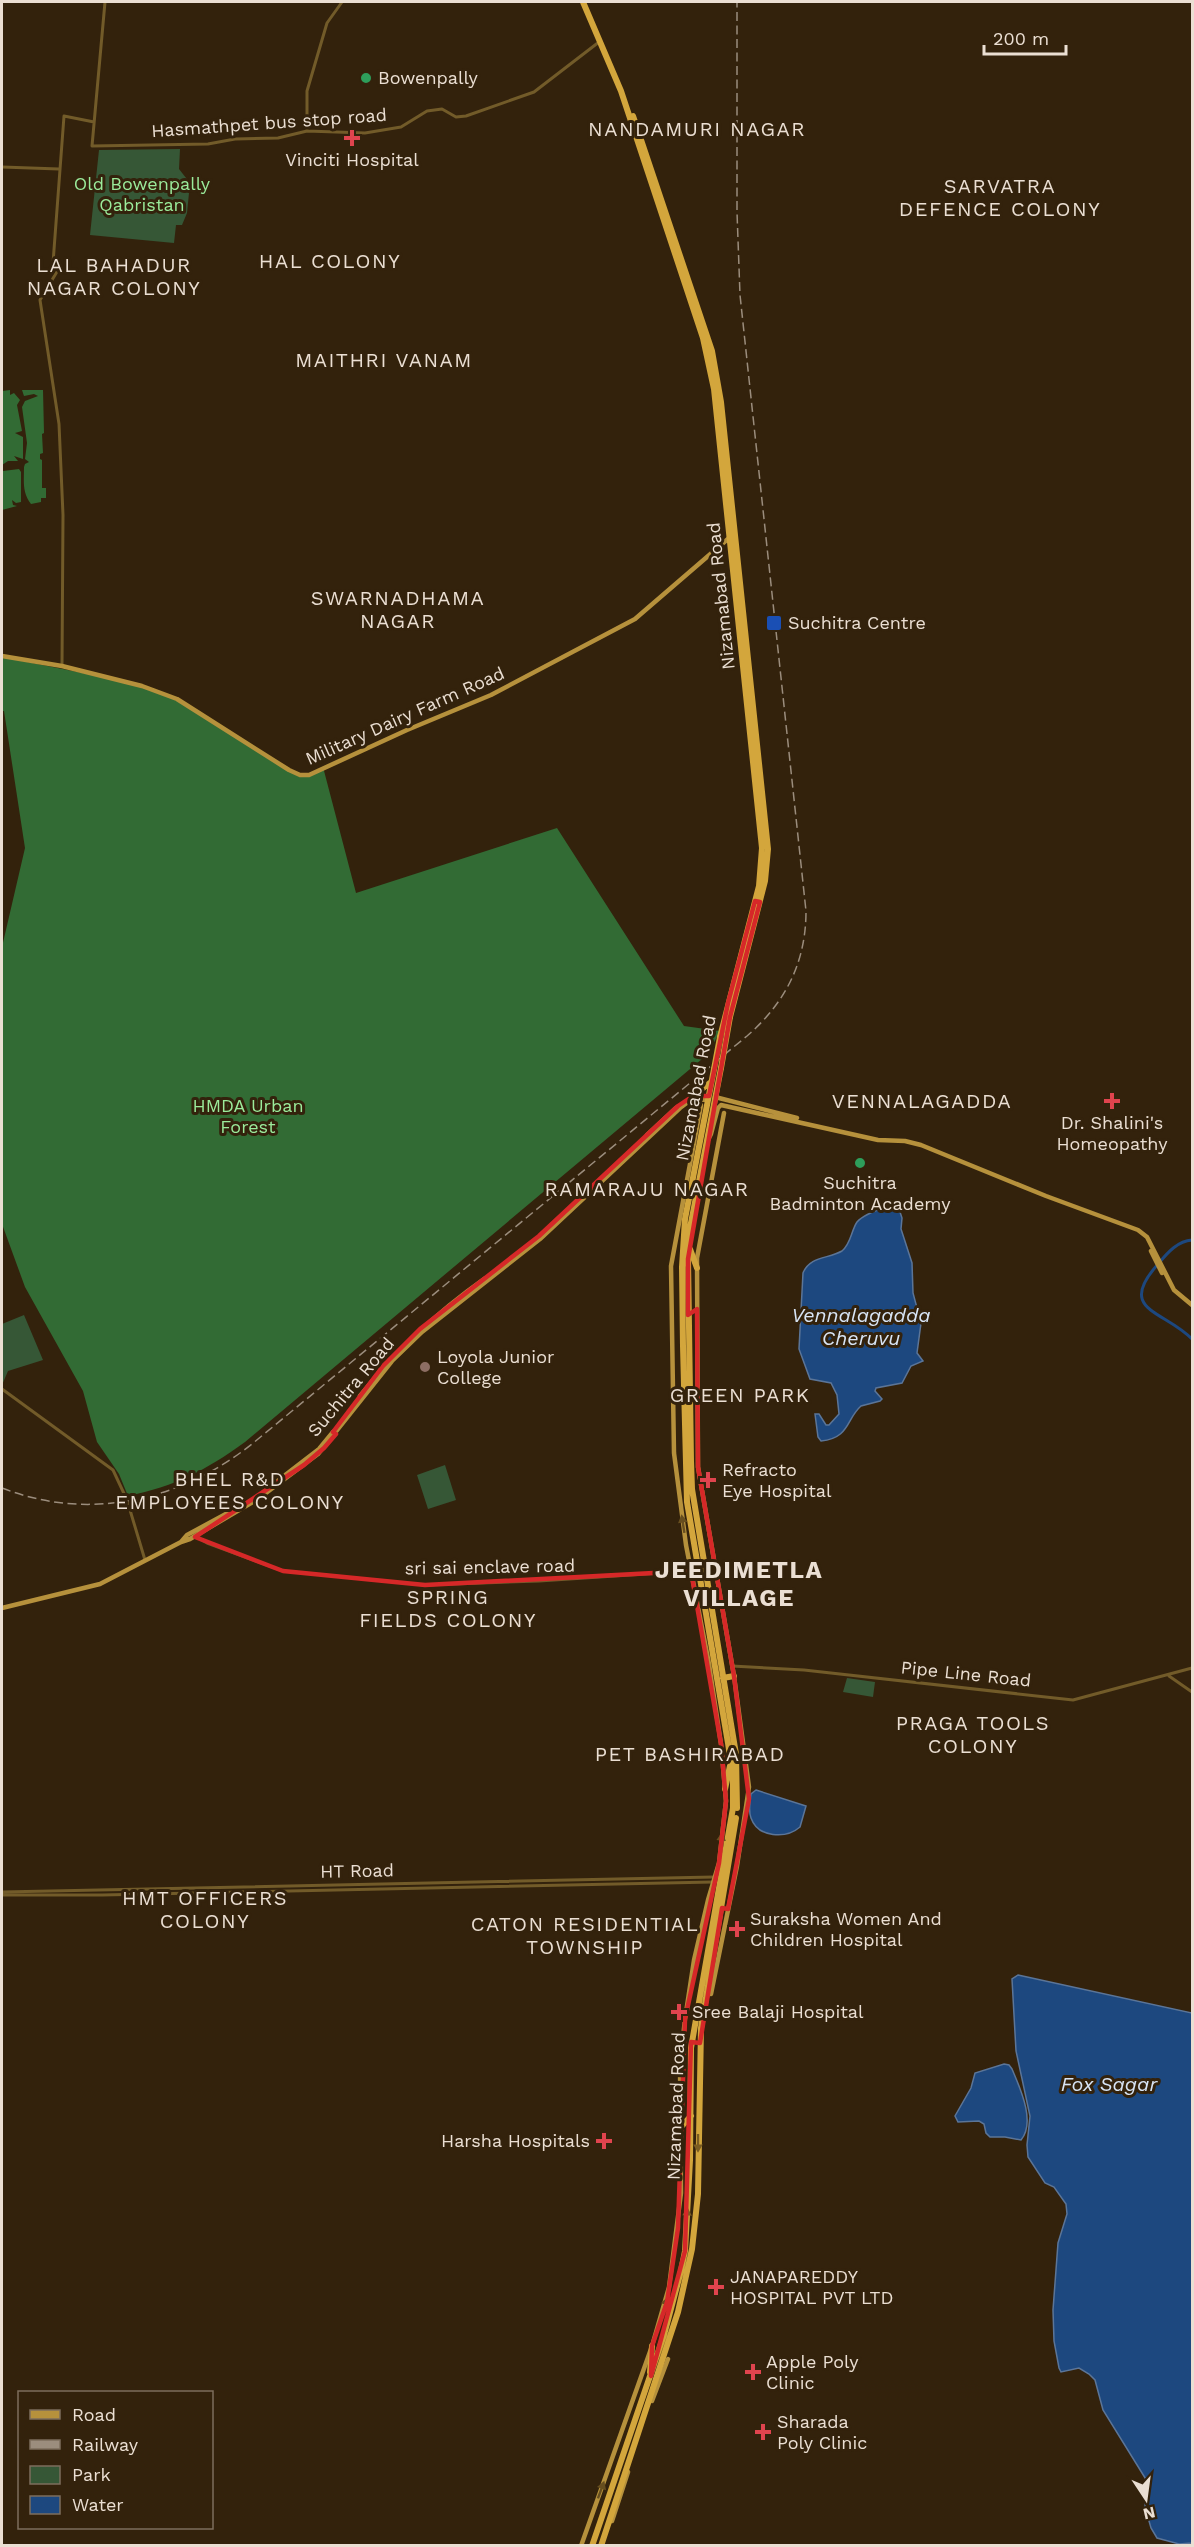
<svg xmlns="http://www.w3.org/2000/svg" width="1194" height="2547" viewBox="0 0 1194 2547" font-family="'Work Sans',sans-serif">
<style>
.green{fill:#365736}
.forest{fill:#326b34}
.water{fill:#1d487f;stroke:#5b7598;stroke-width:1.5}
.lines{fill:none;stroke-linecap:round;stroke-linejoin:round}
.canal{stroke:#1d487f;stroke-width:3}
.minor{stroke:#725b29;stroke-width:3}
.major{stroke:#b6913c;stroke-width:4.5}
.highway{stroke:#d3a63c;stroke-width:6}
.rail{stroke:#9b8d7d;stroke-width:1.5;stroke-dasharray:9 4.5;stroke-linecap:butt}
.highway-bridge{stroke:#d3a63c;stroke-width:6}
.oneway{fill:#674e1f}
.oneway2{fill:#7b5d22}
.marked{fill:none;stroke:#d62828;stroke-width:4.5;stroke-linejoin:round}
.leisure-dot{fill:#2e9e5b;stroke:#33220c;stroke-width:2}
.health-dot{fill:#e0444e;stroke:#33220c;stroke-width:2}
.transit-dot{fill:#1a4fb4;stroke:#33220c;stroke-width:2}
.education-dot{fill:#8d6e63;stroke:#33220c;stroke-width:2}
.labels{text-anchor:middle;stroke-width:6;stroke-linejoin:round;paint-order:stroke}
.poi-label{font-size:18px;fill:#ebdfd3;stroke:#33220c;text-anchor:start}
.street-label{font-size:18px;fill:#ebdfd3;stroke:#33220c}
.park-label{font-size:18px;fill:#9beb9b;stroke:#33220c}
.neighbourhood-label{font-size:20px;letter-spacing:1.5px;fill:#ebdfd3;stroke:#33220c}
.water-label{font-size:20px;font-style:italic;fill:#d8e5f6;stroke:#33220c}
.district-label{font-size:24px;font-weight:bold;letter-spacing:1.5px;fill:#ebdfd3;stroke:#33220c}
</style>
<rect width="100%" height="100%" fill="#33220c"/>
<path class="green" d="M180,149L179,169L190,183L187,213L182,225H176L174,243L90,235L99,150Z
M24,1315L43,1360L8,1371L2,1385V1324Z
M445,1465L456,1500L428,1509L417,1475Z
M847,1678L875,1682L873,1697L843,1692Z"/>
<path class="forest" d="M10,390V395L14,393L20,400L17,405L22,431L15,433L23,437V459L14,456L18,461H8L2,465V391Z
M22,390H43L44,433L42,434L43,453L40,454V459L42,460V488H46V498H41V502L31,504C22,492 24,482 24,467L25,464L29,462L25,459L27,443L22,407L25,401L38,396L34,394L24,396Z
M2,467L3,471L19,469L21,472V502L16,503L12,500L13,505L17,506L2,510Z
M2,657L128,682L181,700L296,774H307L323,767L356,893L557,828L684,1026L720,1031L708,1054L245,1442C205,1471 175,1486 128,1496L119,1474L97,1442L83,1391L25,1287L2,1224V947L25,848L4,711H2Z"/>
<path class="water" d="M886,1207L899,1209L902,1218L901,1229L912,1263L913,1293L921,1323L917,1353L923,1361L911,1366L902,1383L876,1388L875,1391L882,1399L880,1401L861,1406C846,1419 850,1438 821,1441L818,1437L815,1414H819L826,1425H829L839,1414L837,1395L831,1383L810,1379L799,1349L803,1273C810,1256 828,1259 842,1251C851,1244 851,1231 857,1222C863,1215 877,1210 886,1207Z
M756,1790L806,1806L800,1827C786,1839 758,1838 751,1818C748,1810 750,1802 751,1794Z
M1018,1975L1192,2013V2543L1179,2544L1157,2538L1151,2528L1145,2507L1147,2481L1103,2410L1095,2380L1089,2374L1079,2368L1061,2372L1059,2368L1054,2341L1053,2310L1058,2243L1067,2214L1066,2204L1054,2187L1045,2183L1028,2157L1027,2145L1030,2116L1016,2051L1012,1979Z
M1004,2064L1009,2065L1012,2069C1020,2088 1036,2122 1021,2140L1005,2137H990L986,2133L984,2124L979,2121L958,2122L955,2116L971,2088L975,2073Z"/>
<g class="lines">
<path class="canal" d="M1192,1240C1178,1241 1168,1252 1159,1263C1115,1311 1164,1310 1192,1339"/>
<path class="minor" d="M105,2L92,146L208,144L235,139L278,138L307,131L365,133L401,127L427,111L442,109L456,117L466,116L534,92L599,42
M307,130V91L327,23L342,2
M2,167L59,169
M62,665L63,515L59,424L40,300L58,270L53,263L64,116L94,122
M2,1389L113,1470L127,1500L145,1560
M194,1536L207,1543L283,1571L425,1585L539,1581L691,1571
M732,1666L804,1670L1073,1700L1192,1668
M1169,1676L1192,1692
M2,1892L714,1877
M2,1895H102L713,1882"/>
<path class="major" d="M2,656L62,666L142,686L177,699L289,770L300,775H309L407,730L491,695L635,619L729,538
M715,1097L797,1118
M647,1135L676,1108
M708,1140L711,1134L718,1108L721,1105L878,1140L905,1141L921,1145L1046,1196L1138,1230L1147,1237L1174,1290L1192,1305
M1151,1251L1162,1273
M360,1396C396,1350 436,1313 484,1279
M267,1489L319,1449L333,1432
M181,1542L187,1535L235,1509
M2,1608L100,1584L181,1542L190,1539L258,1499L318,1454L392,1361L422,1332L540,1239L680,1108L692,1099L708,1100
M711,1994L737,1866L749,1787L734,1676L698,1467L697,1258L724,1113
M652,2401L668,2359
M612,2521L628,2472
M581,2546L652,2346L669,2287L681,2193L680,2065L685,2019L694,1960L708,1900L719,1863L726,1801L721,1744L709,1664L686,1545L674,1453L671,1266L701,1105L697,1101L688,1102"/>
<path class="highway" d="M583,2L621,91L703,338L714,389L762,848L759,886L720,1037
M633,116L712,351L721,402L768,849L765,881L730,1017
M721,1068L690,1228L688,1259L691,1461L692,1489L736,1754L737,1808
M693,1096L711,1082
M690,1249L697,1268
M723,1678L734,1676
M725,1789L730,1766
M680,2128L691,2116
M650,2372L652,2346
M592,2546L664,2335L681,2271L685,2251L690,2160L691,2048L733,1808V1776L728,1743L687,1502L683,1346L682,1267L685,1219L714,1069
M601,2546L678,2312L692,2249L698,2194L701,2028L736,1818"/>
<path class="rail" d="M2,1488C89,1522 180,1501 252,1444L747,1036C785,1003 806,963 806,911L740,295L737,212V2"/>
<path class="highway-bridge" d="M721,1068L730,1017
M714,1069L720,1037"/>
</g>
<defs><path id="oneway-solid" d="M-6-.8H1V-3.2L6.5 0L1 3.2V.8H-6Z" transform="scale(1.5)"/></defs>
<g class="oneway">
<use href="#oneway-solid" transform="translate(683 1524) rotate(-99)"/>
<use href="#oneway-solid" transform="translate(721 1842) rotate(-84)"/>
<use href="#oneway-solid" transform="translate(665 2306) rotate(-74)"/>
<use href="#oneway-solid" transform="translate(601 2490) rotate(-70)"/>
</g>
<g class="oneway2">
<use href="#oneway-solid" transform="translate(698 2143) rotate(90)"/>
<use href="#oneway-solid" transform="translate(687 2217) rotate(-87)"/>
</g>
<path class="marked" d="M755,901L760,902L730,1017L688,1259V1315L697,1309L698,1467L734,1676L749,1799L728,1909L722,1908L700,2043L691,2042L685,2251L651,2376L652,2346L667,2302L678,2228L685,2019L719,1863L726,1801L721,1744L691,1571L425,1585L283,1571L195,1537L304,1465L324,1448L336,1434L333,1432L383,1366L420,1329L539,1236L678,1106L693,1096H709L728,1003Z"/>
<g class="leisure-dot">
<circle cx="366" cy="78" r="6"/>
<circle cx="860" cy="1163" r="6"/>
</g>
<g class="health-dot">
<path d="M349 129h6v6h6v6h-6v6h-6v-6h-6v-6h6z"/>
<path d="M1109 1092h6v6h6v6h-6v6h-6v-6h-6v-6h6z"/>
<path d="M705 1471h6v6h6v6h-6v6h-6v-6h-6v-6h6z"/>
<path d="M734 1920h6v6h6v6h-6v6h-6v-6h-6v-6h6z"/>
<path d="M676 2003h6v6h6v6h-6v6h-6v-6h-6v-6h6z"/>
<path d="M601 2132h6v6h6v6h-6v6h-6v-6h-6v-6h6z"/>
<path d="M713 2278h6v6h6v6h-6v6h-6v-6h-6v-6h6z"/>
<path d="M750 2363h6v6h6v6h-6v6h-6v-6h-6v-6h6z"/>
<path d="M760 2423h6v6h6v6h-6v6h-6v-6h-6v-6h6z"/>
</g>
<rect class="transit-dot" x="766" y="615" width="16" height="16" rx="3"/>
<circle class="education-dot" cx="425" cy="1367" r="6"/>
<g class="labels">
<g class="poi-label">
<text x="378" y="84">Bowenpally</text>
<text x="352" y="166" text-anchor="middle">Vinciti Hospital</text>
<text x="788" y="629">Suchitra Centre</text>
<text x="1112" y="1129" text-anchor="middle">Dr. Shalini's<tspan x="1112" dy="21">Homeopathy</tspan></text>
<text x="860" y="1189" text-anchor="middle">Suchitra<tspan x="860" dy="21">Badminton Academy</tspan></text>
<text x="437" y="1363">Loyola Junior<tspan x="437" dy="21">College</tspan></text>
<text x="722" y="1476">Refracto<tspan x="722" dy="21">Eye Hospital</tspan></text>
<text x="750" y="1925">Suraksha Women And<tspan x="750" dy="21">Children Hospital</tspan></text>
<text x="692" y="2018">Sree Balaji Hospital</text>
<text x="590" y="2147" text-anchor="end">Harsha Hospitals</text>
<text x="730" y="2283">JANAPAREDDY<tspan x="730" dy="21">HOSPITAL PVT LTD</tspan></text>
<text x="766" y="2368">Apple Poly<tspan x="766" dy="21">Clinic</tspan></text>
<text x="777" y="2428">Sharada<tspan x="777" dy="21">Poly Clinic</tspan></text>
</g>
<g class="street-label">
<text transform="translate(269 123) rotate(-4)" y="6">Hasmathpet bus stop road</text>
<text transform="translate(721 596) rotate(-96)" y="6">Nizamabad Road</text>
<text transform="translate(405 716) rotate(-24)" y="6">Military Dairy Farm Road</text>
<text transform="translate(696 1088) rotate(-79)" y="6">Nizamabad Road</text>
<text transform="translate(351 1387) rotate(-50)" y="6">Suchitra Road</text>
<text transform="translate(490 1567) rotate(-1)" y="6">sri sai enclave road</text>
<text transform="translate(966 1674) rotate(6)" y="6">Pipe Line Road</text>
<text transform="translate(357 1871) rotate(-1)" y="6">HT Road</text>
<text transform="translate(676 2106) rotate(-88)" y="6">Nizamabad Road</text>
</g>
<g class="park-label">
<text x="142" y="190">Old Bowenpally<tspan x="142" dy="21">Qabristan</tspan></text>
<text x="248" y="1112">HMDA Urban<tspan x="248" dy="21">Forest</tspan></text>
</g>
<g class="neighbourhood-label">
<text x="697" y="136">NANDAMURI NAGAR</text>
<text x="1000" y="193">SARVATRA<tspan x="1000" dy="23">DEFENCE COLONY</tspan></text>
<text x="330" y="268">HAL COLONY</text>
<text x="114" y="272">LAL BAHADUR<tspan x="114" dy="23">NAGAR COLONY</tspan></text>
<text x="384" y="367">MAITHRI VANAM</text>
<text x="398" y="605">SWARNADHAMA<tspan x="398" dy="23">NAGAR</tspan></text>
<text x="922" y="1108">VENNALAGADDA</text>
<text x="647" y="1196">RAMARAJU NAGAR</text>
<text x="740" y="1402">GREEN PARK</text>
<text x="230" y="1486">BHEL R&amp;D<tspan x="230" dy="23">EMPLOYEES COLONY</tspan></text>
<text x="448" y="1604">SPRING<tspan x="448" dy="23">FIELDS COLONY</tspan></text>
<text x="973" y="1730">PRAGA TOOLS<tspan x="973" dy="23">COLONY</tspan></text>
<text x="690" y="1761">PET BASHIRABAD</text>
<text x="205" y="1905">HMT OFFICERS<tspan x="205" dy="23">COLONY</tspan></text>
<text x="585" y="1931">CATON RESIDENTIAL<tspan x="585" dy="23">TOWNSHIP</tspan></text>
</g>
<g class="water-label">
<text x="861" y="1322">Vennalagadda<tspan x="861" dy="23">Cheruvu</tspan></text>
<text x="1109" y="2091">Fox Sagar</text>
</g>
<g class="district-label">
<text x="739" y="1578">JEEDIMETLA<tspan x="739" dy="28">VILLAGE</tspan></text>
</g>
</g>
<rect width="1194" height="2547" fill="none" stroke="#ebdfd3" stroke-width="6"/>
<rect x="18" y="2391" width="195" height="138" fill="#33220c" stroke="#7d6e5c" stroke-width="1.5"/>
<rect x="30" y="2410" width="30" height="9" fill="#b6913c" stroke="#7d6e5c" stroke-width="1.5"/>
<text x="72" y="2421" font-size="18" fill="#ebdfd3">Road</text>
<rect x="30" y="2440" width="30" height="9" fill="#9b8d7d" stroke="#7d6e5c" stroke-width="1.5"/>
<text x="72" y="2451" font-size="18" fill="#ebdfd3">Railway</text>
<rect x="30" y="2466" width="30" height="18" fill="#365736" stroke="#7d6e5c" stroke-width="1.5"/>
<text x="72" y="2481" font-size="18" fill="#ebdfd3">Park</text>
<rect x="30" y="2496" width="30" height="18" fill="#1d487f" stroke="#7d6e5c" stroke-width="1.5"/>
<text x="72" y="2511" font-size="18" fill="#ebdfd3">Water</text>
<g transform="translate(1146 2499) rotate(167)" stroke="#33220c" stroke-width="4.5" paint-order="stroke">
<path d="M0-4.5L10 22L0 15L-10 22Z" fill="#ebdfd3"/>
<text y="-9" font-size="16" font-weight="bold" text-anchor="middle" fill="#ebdfd3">N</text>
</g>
<path d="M984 45v9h82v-9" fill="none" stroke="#ebdfd3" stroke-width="3"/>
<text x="993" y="45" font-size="18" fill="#ebdfd3" stroke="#33220c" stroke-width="4.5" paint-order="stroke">200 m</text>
</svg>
